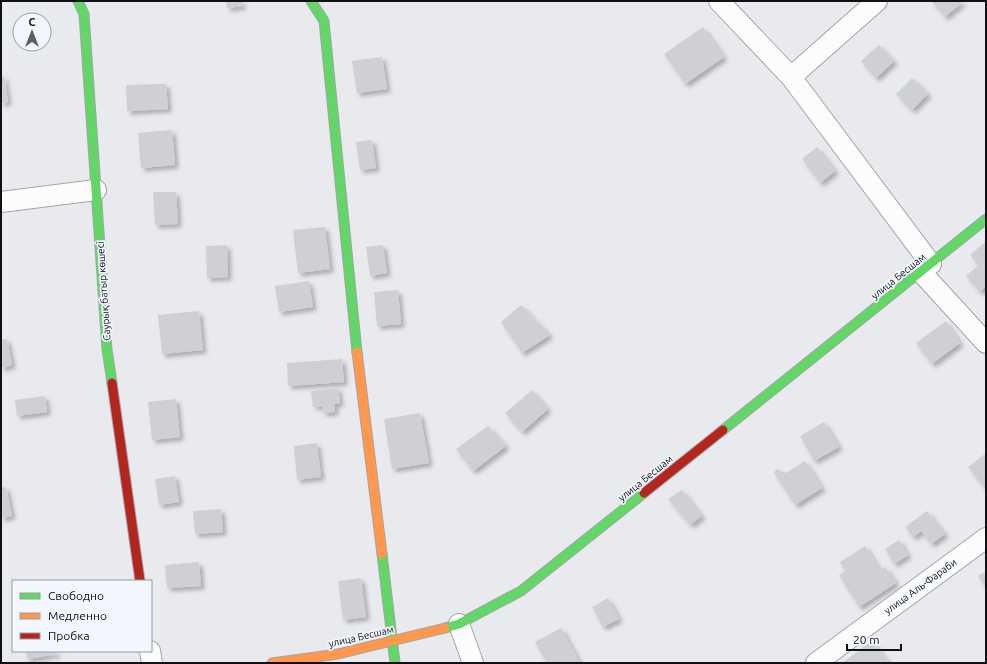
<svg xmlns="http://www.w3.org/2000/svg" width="987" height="664" viewBox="0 0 987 664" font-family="Ubuntu,sans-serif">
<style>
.building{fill:#ced0d3;filter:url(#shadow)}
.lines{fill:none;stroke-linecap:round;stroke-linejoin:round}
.street-casing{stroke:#a3a5a8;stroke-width:22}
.fast-casing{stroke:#a3a5a8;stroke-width:11}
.slow-casing{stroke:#a3a5a8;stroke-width:11}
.jam-casing{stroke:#a3a5a8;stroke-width:11}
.street{stroke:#fcfcfc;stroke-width:20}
.fast{stroke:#63d668;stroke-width:9}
.slow{stroke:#ff974d;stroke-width:9}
.jam{stroke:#b3261e;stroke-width:9}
.labels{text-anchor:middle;stroke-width:3.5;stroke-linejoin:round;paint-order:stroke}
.street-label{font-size:10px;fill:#0f1114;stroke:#f2f6ff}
</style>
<defs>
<filter id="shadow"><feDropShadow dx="3.5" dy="3.5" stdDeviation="2" flood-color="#0004"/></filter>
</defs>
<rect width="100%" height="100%" fill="#e8eaee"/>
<path class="building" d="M226,1H242L243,6L227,8Z
M931,1H964L945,17Z
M703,27L724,57L685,84L664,54Z
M879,45L894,61L876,78L861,61Z
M382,57L387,89L357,93L352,61Z
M4,76L8,102L1,103V77Z
M912,78L928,94L912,110L896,94Z
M166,84L168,109L127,111L126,85Z
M172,130L175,165L141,168L138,133Z
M372,140L376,168L360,170L356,142Z
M817,147L835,171L820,183L802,159Z
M153,192H176L178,224L155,225Z
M325,227L330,269L298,273L293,230Z
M986,241V286L980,292L966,276L979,265L970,255Z
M227,245L228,277L207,278L206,246Z
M383,245L387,273L370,276L366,247Z
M309,281L313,307L279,312L275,286Z
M398,290L401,324L377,326L374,292Z
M521,305L550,335L522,353L501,322Z
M199,311L203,350L162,354L158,315Z
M946,321L960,343L932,364L916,343Z
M7,339L12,365L1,368V340Z
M342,359L344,382L288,386L287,363Z
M338,388L340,403L334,404L335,412L323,413L322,406L313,407L311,391Z
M532,390L548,409L522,432L505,413Z
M45,396L47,412L17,416L15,400Z
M176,399L180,437L152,440L148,402Z
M420,413L429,463L392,469L384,419Z
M824,422L839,447L814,461L800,436Z
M488,426L506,446L473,471L456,449Z
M317,443L321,477L297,480L294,446Z
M986,453V490L968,467Z
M805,461L822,488L795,505L774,473L776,469L786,473Z
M175,476L179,502L159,505L155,479Z
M6,487L12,516L1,518V488Z
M682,490L702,516L690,525L668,499Z
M221,509L223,532L195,534L193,511Z
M927,511L945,534L931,544L921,531L913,537L905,527Z
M899,540L908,555L894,564L885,549Z
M865,546L880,570L885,567L896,583L859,607L839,575L845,571L840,562Z
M199,562L201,586L167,588L165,565Z
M986,571V588L978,576Z
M361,578L366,617L343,620L338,581Z
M608,598L619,619L603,627L592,607Z
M561,628L580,663H547L535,642Z
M872,641L889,663H842Z
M26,651H56L57,654L27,659Z"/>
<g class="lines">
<defs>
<path id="street" d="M719,1L791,77L931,264
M791,77L877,1
M1,202L96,190
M921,272L986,343
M459,624L473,663
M150,651L152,663
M816,663L986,538"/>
<path id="fast" d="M78,1L84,14L107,349L112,383
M311,1L324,21L357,352
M723,430L986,219
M382,554L395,663
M445,628L459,624L521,591L644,493"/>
<path id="slow" d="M357,352L382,554
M272,663L338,654L445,628"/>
<path id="jam" d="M112,383L140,581
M644,493L723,430"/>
</defs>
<use href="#street" class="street-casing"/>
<use href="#fast" class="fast-casing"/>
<use href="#slow" class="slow-casing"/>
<use href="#jam" class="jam-casing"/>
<use href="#street" class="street"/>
<use href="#fast" class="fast"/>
<use href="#slow" class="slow"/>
<use href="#jam" class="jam"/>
</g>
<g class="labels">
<g class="street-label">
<text transform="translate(898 276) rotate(-39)" y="4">улица Бесшам</text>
<text transform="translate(103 291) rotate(-94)" y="4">Саурық батыр көшесі</text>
<text transform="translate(645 478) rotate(-39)" y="4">улица Бесшам</text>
<text transform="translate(920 586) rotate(-36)" y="4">улица Аль-Фараби</text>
<text transform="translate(361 636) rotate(-13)" y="4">улица Бесшам</text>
</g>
</g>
<rect width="987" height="664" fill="none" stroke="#0f1114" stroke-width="4"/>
<rect x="12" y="580" width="140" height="72" fill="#f2f6ff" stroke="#979aa1"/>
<rect x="20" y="593" width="20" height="6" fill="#63d668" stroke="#979aa1"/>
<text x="48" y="600" font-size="12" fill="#0f1114">Свободно</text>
<rect x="20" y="613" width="20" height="6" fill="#ff974d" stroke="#979aa1"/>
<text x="48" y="620" font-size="12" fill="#0f1114">Медленно</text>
<rect x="20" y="633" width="20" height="6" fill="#b3261e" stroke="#979aa1"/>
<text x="48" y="640" font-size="12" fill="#0f1114">Пробка</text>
<g transform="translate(32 32)"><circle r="19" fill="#f2f6ff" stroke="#979aa1"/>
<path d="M0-3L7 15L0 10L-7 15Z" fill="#5b5d60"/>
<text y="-6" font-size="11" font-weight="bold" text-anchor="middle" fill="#0f1114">С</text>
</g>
<path d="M847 644v6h54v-6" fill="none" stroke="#0f1114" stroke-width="2"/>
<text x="853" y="644" font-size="12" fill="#0f1114" stroke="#f2f6ff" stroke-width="3" paint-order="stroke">20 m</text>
</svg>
